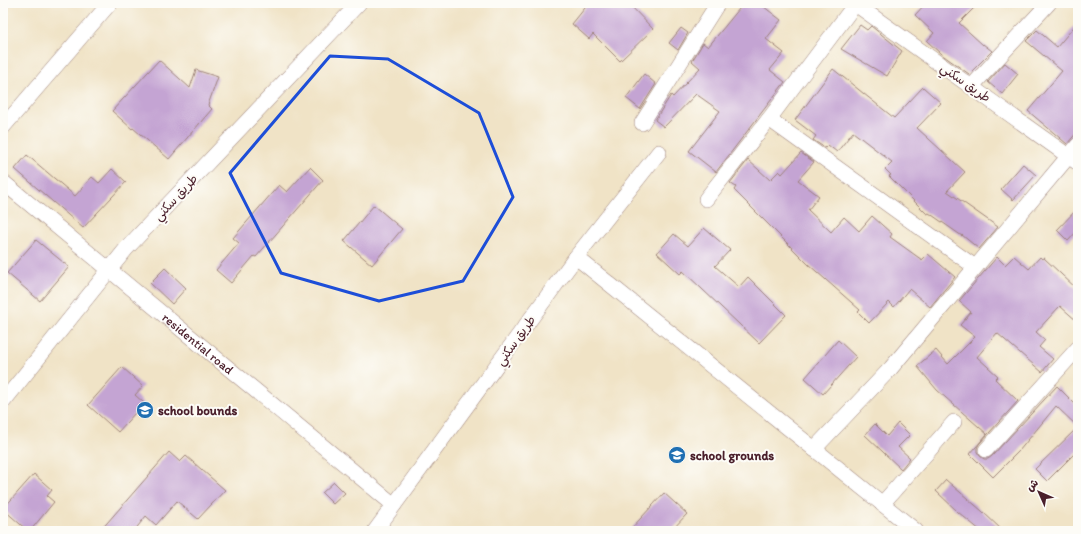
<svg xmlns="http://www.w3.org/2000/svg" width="1081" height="534" viewBox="0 0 1081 534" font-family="Itim,'Playpen Sans Arabic',sans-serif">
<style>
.building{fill:#c4a4d3}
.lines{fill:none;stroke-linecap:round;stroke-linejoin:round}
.minor-casing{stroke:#9d8178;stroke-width:16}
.minor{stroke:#fff;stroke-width:15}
.marked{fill:none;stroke:#1d4ed8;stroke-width:3;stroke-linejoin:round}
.labels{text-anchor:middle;stroke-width:4;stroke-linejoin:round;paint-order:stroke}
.street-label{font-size:13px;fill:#4a1f2b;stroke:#fdfcf7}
.poi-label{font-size:13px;font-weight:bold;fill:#4a1f2b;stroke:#fdfcf7;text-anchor:start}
</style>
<rect width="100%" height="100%" fill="#fdfcf7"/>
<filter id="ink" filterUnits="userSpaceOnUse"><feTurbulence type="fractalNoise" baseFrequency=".025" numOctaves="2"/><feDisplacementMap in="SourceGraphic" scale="8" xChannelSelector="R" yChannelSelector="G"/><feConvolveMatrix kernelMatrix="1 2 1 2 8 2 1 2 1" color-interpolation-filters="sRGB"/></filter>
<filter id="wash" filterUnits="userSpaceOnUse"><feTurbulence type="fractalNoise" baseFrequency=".012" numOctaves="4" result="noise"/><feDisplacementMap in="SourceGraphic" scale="16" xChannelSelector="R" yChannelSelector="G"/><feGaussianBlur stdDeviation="0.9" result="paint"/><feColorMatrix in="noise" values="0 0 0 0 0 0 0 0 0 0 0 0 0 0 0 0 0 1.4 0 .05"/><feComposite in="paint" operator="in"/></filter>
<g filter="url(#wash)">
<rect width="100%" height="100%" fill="#f0e3c6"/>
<g id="blocks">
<path class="building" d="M589,3H628L653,29L620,61L593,34L589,39L572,24Z
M744,3H759L781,20L766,39L784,53L770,70L785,82L716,172L689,151L720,111L696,94L664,127L655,120L671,95L673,97L700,68L692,61L703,43L708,47Z
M926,3H979L959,23L983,45V44L992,51L969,74L941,54L927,41L934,33L915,15Z
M1078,22V131L1067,144L1028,111L1062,71L1026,41L1037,30L1057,47Z
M860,25L867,30L871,26L902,51L887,76L841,49Z
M681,28L688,33L678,50L669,43Z
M159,60L190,88L196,70L218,77L208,105L212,109L169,159L133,128L132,129L112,111Z
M1005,63L1018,74L1002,94L988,82Z
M833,69L894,118L923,87L941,103L917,128L965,172L947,191L998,227L979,249L962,235V236L929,213L927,214L889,176L891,175L885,169L892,162L853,132L837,152L828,145L825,148L813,140L816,136L795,120Z
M644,74L656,84L640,109L626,98Z
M801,153L814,162L798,180L819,196L808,210L831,232L844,217L859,231L872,216L892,234L890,237L922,260L928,254L955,277L930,307L909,289L894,307L889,302L869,323L858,312L860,310L808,264L734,190L736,187L730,183L748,160L770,180L779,171L782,174Z
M27,155L75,196L92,177L99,183L112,169L126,182L83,228L15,169Z
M1023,164L1036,175L1013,200L1001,189Z
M310,167L323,180L256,257L254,256L231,283L216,270L239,243L233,238L279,185L287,192Z
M374,205L402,229L372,265L344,241Z
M1078,208V230L1068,241L1057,230Z
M704,228L730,250L715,266L739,287L748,277L786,315L759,343L683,271L680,274L657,253L674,234L688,246Z
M36,240L69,267L40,301L7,273Z
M1014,256L1029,269L1040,257L1042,259L1044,258L1078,290V322L1060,306L1059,307L1036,332L1045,340L1039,347L1053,359L1042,372L997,333L977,357L998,376L995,379L1018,401L979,444L977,448V452L980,456L984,459H988L992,456L1057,386L1078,407V450L1047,481L1035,469L1078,427L1056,406L1019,451L993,477L970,454L987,434L937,390L917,366L936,350L948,364L975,337L960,325L971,312L959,301L997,257L1005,265Z
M165,268L186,288L172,304L150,283Z
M838,340L856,357L823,394L805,378Z
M122,367L143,386L135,395L144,403L118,432L88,405Z
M898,423L910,435L898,447L910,458L901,469L865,435L875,424L887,436Z
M169,452L180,462L186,456L225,490L198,519L177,501L156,525L146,516L134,531H100Z
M34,474L52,490L47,496L54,502L30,531H28L3,509Z
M946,480L982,511L1003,531H981L958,512L936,491Z
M334,482L345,493L333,504L322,493Z
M664,493L687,514L671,531H629Z"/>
</g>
</g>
<g filter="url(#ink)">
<use href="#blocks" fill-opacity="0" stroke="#9d8178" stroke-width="1"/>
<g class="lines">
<defs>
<g id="minor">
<path d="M854,3L1078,163"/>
<path d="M972,86L1049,3"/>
<path d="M769,119L975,267"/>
<path d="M642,123L718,3"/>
<path d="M3,127L110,3"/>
<path id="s1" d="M3,182L394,505"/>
<path d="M706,199L769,119L856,3"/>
<path d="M576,257L916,531"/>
<path d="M3,402L126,249L359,3"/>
<path d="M814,449L891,368L1078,145"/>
<path d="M986,450L1078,348"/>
<path d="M882,504L954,422"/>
<path d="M375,531L576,257L659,152"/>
</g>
</defs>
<use href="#minor" class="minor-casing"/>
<use href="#minor" class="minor"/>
</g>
</g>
<path class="marked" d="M330,56L388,59L479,113L513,197L463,281L379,301L281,273L230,173Z"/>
<defs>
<symbol id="school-disc" viewBox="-11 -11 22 22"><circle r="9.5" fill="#1f6fb2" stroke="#fdfcf7"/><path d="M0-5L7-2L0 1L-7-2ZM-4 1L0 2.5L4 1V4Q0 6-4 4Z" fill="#fff"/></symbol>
</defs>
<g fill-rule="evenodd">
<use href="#school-disc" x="135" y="400" width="20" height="20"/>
<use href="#school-disc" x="667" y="445" width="20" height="20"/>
</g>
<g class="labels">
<g class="street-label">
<text transform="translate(966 82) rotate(35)" y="5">طريق سكني</text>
<text transform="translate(175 197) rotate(-47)" y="5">طريق سكني</text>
<text transform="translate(515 340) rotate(-54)" y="5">طريق سكني</text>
<text dy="5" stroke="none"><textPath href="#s1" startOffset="253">residential road</textPath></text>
</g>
<g class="poi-label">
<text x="158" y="415">school bounds</text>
<text x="690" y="460">school grounds</text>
</g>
</g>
<rect width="1081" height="534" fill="none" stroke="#fdfcf7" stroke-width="16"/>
<g transform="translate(1039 492) rotate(315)" stroke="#fdfcf7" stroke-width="3" paint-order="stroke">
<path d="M0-3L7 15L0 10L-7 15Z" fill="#4a1f2b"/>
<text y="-6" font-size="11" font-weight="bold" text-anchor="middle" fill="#4a1f2b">ش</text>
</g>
</svg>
